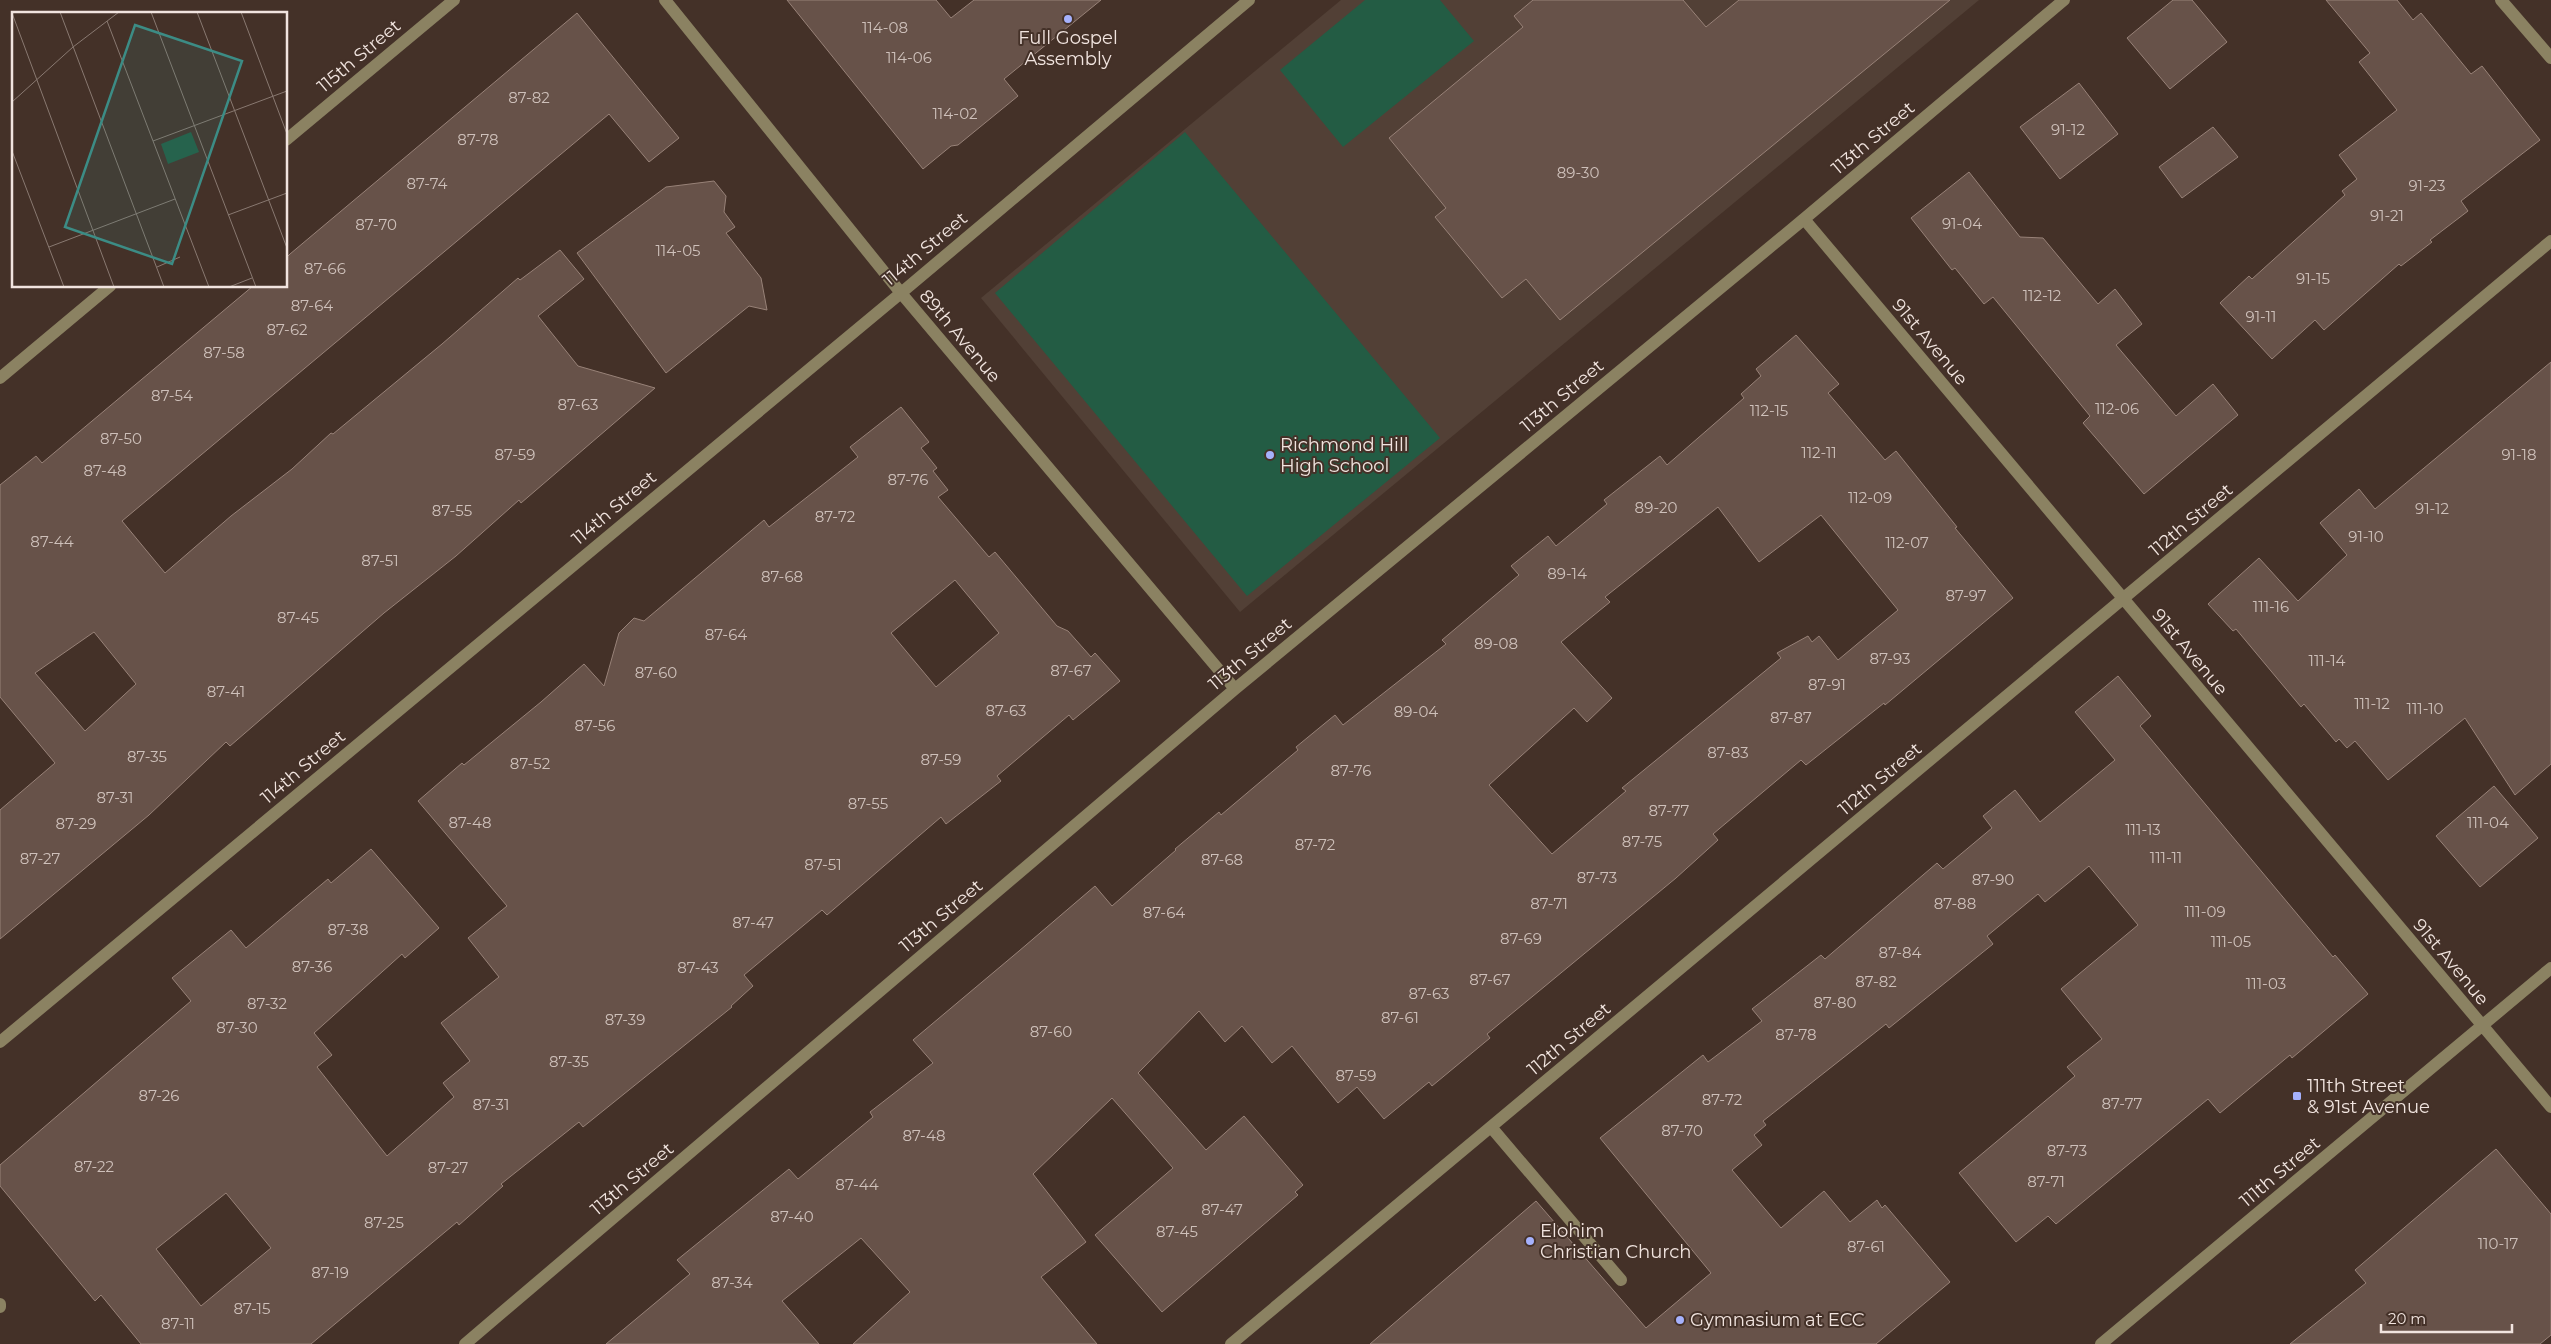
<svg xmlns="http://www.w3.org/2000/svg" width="2551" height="1344" viewBox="0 0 2551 1344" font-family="Montserrat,sans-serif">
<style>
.education{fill:#524036}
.green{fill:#235c44}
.building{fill:#675249;stroke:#988278;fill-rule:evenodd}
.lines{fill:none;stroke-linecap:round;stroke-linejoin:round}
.minor{stroke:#8b8262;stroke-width:12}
.poi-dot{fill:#a5b1fc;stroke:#443128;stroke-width:2}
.labels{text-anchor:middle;stroke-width:4;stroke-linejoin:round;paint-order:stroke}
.number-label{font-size:15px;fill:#cec0ba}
.poi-label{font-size:18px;fill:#f1e4df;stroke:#443128;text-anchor:start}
.street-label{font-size:18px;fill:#f1e4df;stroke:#443128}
.inset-road{fill:none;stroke:#897971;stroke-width:1}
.view{fill:#3c8c85;fill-opacity:0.15;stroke:#3c8c85;stroke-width:2.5}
.inset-edge{fill:none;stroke:#f1e4df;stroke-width:2.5}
</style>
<rect width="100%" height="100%" fill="#443128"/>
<path class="education" d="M1341,0H1979L1240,612L981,298Z"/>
<path class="green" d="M1365,0H1440L1474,41L1343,147L1280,70Z
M1185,132L1440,438L1247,596L995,293Z"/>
<path class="building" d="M787,0H936L951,18L974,0H1101L1004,79L1018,96L958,145L951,146L923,169Z
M1533,0H1683L1706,27L1739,0H1950L1560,320L1526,279L1502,298L1435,217L1446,208L1389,138L1523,27L1514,16Z
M2173,0H2192L2227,42L2170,89L2127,38Z
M2326,0H2397L2413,20L2421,13L2471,74L2482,66L2540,140L2461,201L2468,211L2430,240L2432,242L2401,266L2399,264L2324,330L2315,320L2272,359L2220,303L2249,276L2252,279L2345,195L2342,191L2357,179L2339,155L2397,110L2359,62L2370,53Z
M577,13L679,138L649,162L609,114L122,521L165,573L231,516L292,469L331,433L333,434L442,344L518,278L520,280L560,250L584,279L538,316L578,366L655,388L521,503L519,500L456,556L384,613L230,746L226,742L149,815L0,939V810L55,763L0,697V485L36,456L42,463L253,286H286V258L290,254ZM94,632L136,684L85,731L35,673Z
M2079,83L2118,134L2060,179L2020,127Z
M2213,127L2238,157L2182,198L2159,167Z
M1969,172L2020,237L2043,238L2098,304L2115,289L2142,324L2116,345L2176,416L2213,384L2238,415L2144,494L2083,423L2090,416L1993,297L1984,304L1955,268L1952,270L1911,218Z
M714,181L726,196L724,212L735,227L726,233L761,278L767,310L749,306L666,373L577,253L666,187Z
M1796,335L1839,384L1828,393L1885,460L1896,451L1957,527L1955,528L2013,598L1885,705L1884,703L1806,765L1801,760L1713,834L1718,840L1676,878L1487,1034L1490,1038L1432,1086L1429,1082L1384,1119L1357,1087L1338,1103L1292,1046L1272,1063L1242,1026L1225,1042L1199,1011L1138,1073L1206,1150L1244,1116L1303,1185L1295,1192L1298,1195L1162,1312L1095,1235L1173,1168L1112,1098L1033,1174L1086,1242L1041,1277L1097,1344H853L910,1292L861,1238L782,1301L819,1344H606L690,1274L677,1260L789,1169L798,1179L873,1117L870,1112L933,1063L913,1040L1019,951L1095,886L1112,906L1176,850L1175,849L1219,812L1221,815L1298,750L1296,747L1335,715L1343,725L1446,644L1442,640L1519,575L1511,566L1548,536L1556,546L1607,504L1604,500L1660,456L1667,465L1744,398L1741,394L1761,376L1756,369ZM1718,507L1759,562L1821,515L1898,610L1838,660L1819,636L1812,642L1808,636L1777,653L1781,658L1622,788L1626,791L1552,854L1489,785L1574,708L1587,722L1612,698L1561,642L1610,602L1605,597Z
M2551,362V764L2515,795L2465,718L2388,780L2355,741L2347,748L2339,739L2336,742L2304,704L2301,707L2236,629L2233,631L2208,604L2259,558L2298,601L2347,555L2320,523L2359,489L2375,509Z
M901,407L929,442L921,448L937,468L933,471L948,490L938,497L989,557L995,552L1057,626L1068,631L1091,657L1095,653L1120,681L1073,720L1069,715L997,776L1001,781L946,824L941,817L827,915L822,910L744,975L753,986L731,1006L732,1007L583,1127L579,1122L501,1184L503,1186L459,1225L457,1222L311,1344H141L101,1295L95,1301L0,1186V1165L191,1001L172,978L231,930L246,948L328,879L331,883L371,849L439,928L405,958L402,954L314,1033L332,1055L317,1067L387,1156L454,1097L443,1083L470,1061L441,1023L499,977L468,938L507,906L418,801L462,763L464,765L541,702L584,664L604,686L619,633L634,618L644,621L764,520L769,527L858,457L850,447ZM955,580L999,633L936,687L891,633ZM226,1193L271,1248L201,1306L156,1249Z
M2118,676L2151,716L2140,726L2333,957L2335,955L2368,994L2292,1058L2290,1055L2220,1113L2208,1099L2056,1224L2048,1216L2016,1242L1959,1173L2075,1076L2067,1067L2102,1039L2061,989L2138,925L2089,866L2045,902L2038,894L1987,936L1993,944L1956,974L1889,1028L1886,1024L1763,1121L1766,1125L1754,1135L1762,1145L1732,1170L1781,1228L1824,1191L1850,1222L1877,1200L1882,1208L1885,1205L1950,1282L1876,1344H1370L1536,1201L1646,1328L1711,1273L1600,1138L1703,1055L1708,1062L1762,1021L1752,1009L1821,955L1825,959L1937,863L1943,869L1992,828L1983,816L2015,790L2040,822L2115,760L2075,712Z
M2494,786L2538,838L2480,887L2436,836Z
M2496,1149L2551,1214V1335L2540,1344H2290L2366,1283L2355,1270Z"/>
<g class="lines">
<path class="minor" d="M665,0L901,293L1235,689
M2501,0L2551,58
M286,140L454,0
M1804,219L2551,1107
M0,378L110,286
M0,1042L901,293L1249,0
M1491,1127L1621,1280
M0,1304V1307
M465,1344L1235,689L1804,219L2064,0
M1231,1344L2551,241
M2101,1344L2551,968"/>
</g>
<g class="poi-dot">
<circle cx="1068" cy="19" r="5"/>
<circle cx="1270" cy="455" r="5"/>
<rect x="2292" y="1091" width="10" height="10" rx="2.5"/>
<circle cx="1530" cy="1241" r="5"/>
<circle cx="1680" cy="1320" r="5"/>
</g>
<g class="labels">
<g class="number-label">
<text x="885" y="33">114-08</text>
<text x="909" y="63">114-06</text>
<text x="529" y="103">87-82</text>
<text x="955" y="119">114-02</text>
<text x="2068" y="135">91-12</text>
<text x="478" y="145">87-78</text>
<text x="1578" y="178">89-30</text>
<text x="427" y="189">87-74</text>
<text x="2427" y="191">91-23</text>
<text x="2387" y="221">91-21</text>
<text x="1962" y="229">91-04</text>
<text x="376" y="230">87-70</text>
<text x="678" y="256">114-05</text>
<text x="325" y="274">87-66</text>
<text x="2313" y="284">91-15</text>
<text x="2042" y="301">112-12</text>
<text x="312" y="311">87-64</text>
<text x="2261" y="322">91-11</text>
<text x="287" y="335">87-62</text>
<text x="224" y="358">87-58</text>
<text x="172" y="401">87-54</text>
<text x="578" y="410">87-63</text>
<text x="2117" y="414">112-06</text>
<text x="1769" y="416">112-15</text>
<text x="121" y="444">87-50</text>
<text x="1819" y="458">112-11</text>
<text x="515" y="460">87-59</text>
<text x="2519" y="460">91-18</text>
<text x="105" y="476">87-48</text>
<text x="908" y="485">87-76</text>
<text x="1870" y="503">112-09</text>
<text x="1656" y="513">89-20</text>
<text x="2432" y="514">91-12</text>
<text x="452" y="516">87-55</text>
<text x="835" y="522">87-72</text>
<text x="2366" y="542">91-10</text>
<text x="52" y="547">87-44</text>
<text x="1907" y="548">112-07</text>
<text x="380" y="566">87-51</text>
<text x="1567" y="579">89-14</text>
<text x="782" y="582">87-68</text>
<text x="1966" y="601">87-97</text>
<text x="2271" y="612">111-16</text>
<text x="298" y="623">87-45</text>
<text x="726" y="640">87-64</text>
<text x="1496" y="649">89-08</text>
<text x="1890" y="664">87-93</text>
<text x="2327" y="666">111-14</text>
<text x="1071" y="676">87-67</text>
<text x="656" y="678">87-60</text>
<text x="1827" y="690">87-91</text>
<text x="226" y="697">87-41</text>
<text x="2372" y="709">111-12</text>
<text x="2425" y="714">111-10</text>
<text x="1006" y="716">87-63</text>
<text x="1416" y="717">89-04</text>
<text x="1791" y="723">87-87</text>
<text x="595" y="731">87-56</text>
<text x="1728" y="758">87-83</text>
<text x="147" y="762">87-35</text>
<text x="941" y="765">87-59</text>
<text x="530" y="769">87-52</text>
<text x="1351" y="776">87-76</text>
<text x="115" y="803">87-31</text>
<text x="868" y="809">87-55</text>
<text x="1669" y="816">87-77</text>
<text x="470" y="828">87-48</text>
<text x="2488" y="828">111-04</text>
<text x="76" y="829">87-29</text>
<text x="2143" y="835">111-13</text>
<text x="1642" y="847">87-75</text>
<text x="1315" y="850">87-72</text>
<text x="2166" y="863">111-11</text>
<text x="40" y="864">87-27</text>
<text x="1222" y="865">87-68</text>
<text x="823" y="870">87-51</text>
<text x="1597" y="883">87-73</text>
<text x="1993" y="885">87-90</text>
<text x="1549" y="909">87-71</text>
<text x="1955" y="909">87-88</text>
<text x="2205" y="917">111-09</text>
<text x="1164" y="918">87-64</text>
<text x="753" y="928">87-47</text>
<text x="348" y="935">87-38</text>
<text x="1521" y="944">87-69</text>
<text x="2231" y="947">111-05</text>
<text x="1900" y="958">87-84</text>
<text x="312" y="972">87-36</text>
<text x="698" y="973">87-43</text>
<text x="1490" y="985">87-67</text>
<text x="1876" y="987">87-82</text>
<text x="2266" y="989">111-03</text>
<text x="1429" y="999">87-63</text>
<text x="1835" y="1008">87-80</text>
<text x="267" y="1009">87-32</text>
<text x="1400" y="1023">87-61</text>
<text x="625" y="1025">87-39</text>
<text x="237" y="1033">87-30</text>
<text x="1051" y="1037">87-60</text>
<text x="1796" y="1040">87-78</text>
<text x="569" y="1067">87-35</text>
<text x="1356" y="1081">87-59</text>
<text x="159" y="1101">87-26</text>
<text x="1722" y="1105">87-72</text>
<text x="2122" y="1109">87-77</text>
<text x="491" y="1110">87-31</text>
<text x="1682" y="1136">87-70</text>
<text x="924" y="1141">87-48</text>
<text x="2067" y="1156">87-73</text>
<text x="94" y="1172">87-22</text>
<text x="448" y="1173">87-27</text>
<text x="2046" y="1187">87-71</text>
<text x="857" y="1190">87-44</text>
<text x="1222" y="1215">87-47</text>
<text x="792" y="1222">87-40</text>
<text x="384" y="1228">87-25</text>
<text x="1177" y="1237">87-45</text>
<text x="2498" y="1249">110-17</text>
<text x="1866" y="1252">87-61</text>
<text x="330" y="1278">87-19</text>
<text x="732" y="1288">87-34</text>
<text x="252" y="1314">87-15</text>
<text x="178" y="1329">87-11</text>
</g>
<g class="poi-label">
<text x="1068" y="44" text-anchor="middle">Full Gospel<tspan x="1068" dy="21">Assembly</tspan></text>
<text x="1280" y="451">Richmond Hill<tspan x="1280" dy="21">High School</tspan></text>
<text x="2307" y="1092">111th Street<tspan x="2307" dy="21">&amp; 91st Avenue</tspan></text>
<text x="1540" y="1237">Elohim<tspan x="1540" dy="21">Christian Church</tspan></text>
<text x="1690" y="1326">Gymnasium at ECC</text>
</g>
<g class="street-label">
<text transform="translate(359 56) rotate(-40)" y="6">115th Street</text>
<text transform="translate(1873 138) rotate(-40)" y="6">113th Street</text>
<text transform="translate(925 249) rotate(-40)" y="6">114th Street</text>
<text transform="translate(960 336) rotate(50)" y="6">89th Avenue</text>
<text transform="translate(1930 342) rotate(50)" y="6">91st Avenue</text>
<text transform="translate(1562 396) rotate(-40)" y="6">113th Street</text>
<text transform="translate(614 508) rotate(-40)" y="6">114th Street</text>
<text transform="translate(2191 520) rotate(-40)" y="6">112th Street</text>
<text transform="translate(2190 652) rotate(50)" y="6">91st Avenue</text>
<text transform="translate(1250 654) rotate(-40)" y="6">113th Street</text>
<text transform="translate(303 767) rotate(-40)" y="6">114th Street</text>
<text transform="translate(1880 779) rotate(-40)" y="6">112th Street</text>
<text transform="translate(941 916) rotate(-40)" y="6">113th Street</text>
<text transform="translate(2451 962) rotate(50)" y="6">91st Avenue</text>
<text transform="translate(1569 1039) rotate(-40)" y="6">112th Street</text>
<text transform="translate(2280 1172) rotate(-40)" y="6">111th Street</text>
<text transform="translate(632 1179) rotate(-40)" y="6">113th Street</text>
</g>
</g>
<g transform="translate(12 12)">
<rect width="275" height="275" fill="#443128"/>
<path d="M179,120L187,140L156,152L149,132Z" fill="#235c44"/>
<path class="inset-road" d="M48,0L152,275M139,0L244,275M185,0L275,236M229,0L275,122M0,1L102,275M95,9L197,275M0,90L61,35L107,0M141,129L275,79M0,139L52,275M216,203L275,181M37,235L163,187M145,255L168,245M217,275L240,266"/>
<path class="view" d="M123,13L230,49L160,252L53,215Z"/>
<rect width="275" height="275" class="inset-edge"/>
</g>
<path d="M2381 1324v8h131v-8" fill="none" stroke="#f1e4df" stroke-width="2.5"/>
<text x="2388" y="1324" font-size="15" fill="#f1e4df" stroke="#443128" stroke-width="4" paint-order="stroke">20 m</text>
</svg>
